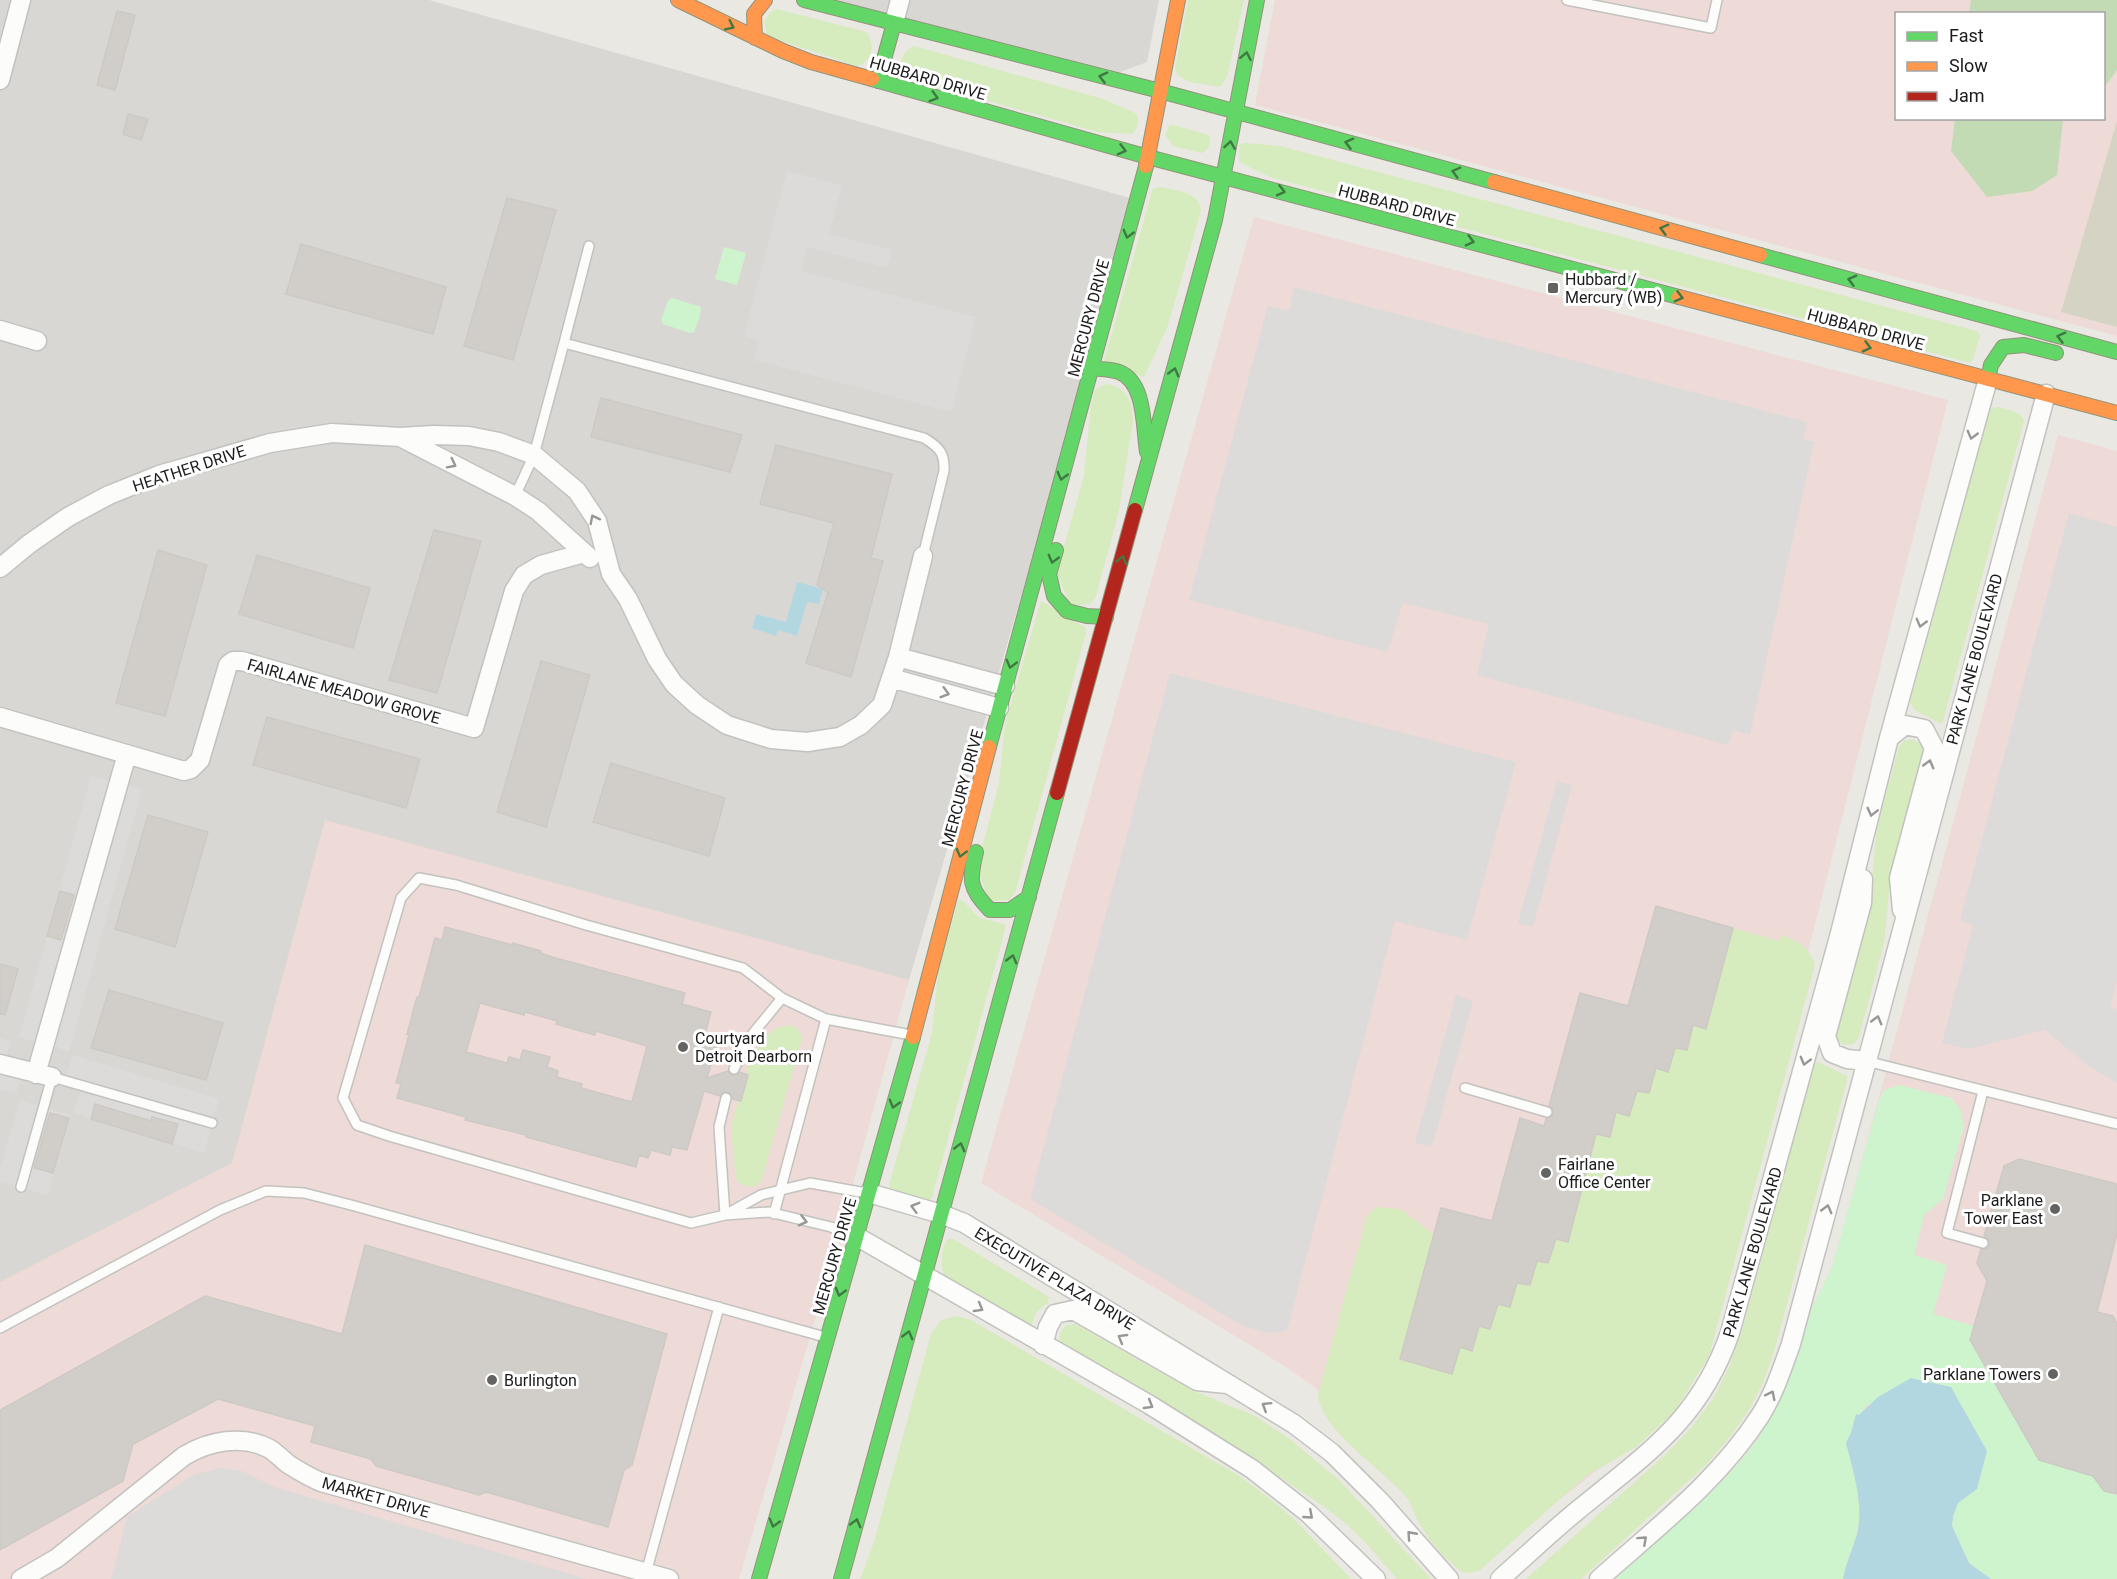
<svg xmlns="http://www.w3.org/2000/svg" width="2117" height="1579" viewBox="0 0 2117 1579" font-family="Roboto,sans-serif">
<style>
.residential{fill:#d9d7d4}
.commercial{fill:#eedad6;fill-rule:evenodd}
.construction{fill:#d5d4c4}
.grass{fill:#d6ebbe}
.forest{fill:#c3dbb5}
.park{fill:#cef4ce}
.parking{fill:#dcdbd9}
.water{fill:#b3d7e1}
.building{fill:#d1cec9;stroke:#cdc9c4;stroke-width:1.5;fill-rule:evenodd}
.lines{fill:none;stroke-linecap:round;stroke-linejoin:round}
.lane-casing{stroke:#c2c2bf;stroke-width:12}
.street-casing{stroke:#c2c2bf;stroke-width:21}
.fast-casing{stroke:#92937b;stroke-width:16}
.slow-casing{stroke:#92937b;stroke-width:16}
.jam-casing{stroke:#92937b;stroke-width:16}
.lane{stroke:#fcfcfb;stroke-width:9}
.street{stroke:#fcfcfb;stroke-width:18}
.fast{stroke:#63d668;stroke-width:14}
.slow{stroke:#ff974d;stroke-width:14}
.jam{stroke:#b3261e;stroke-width:14}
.oneway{stroke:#3f7842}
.oneway2{stroke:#979796}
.poi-dot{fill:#636361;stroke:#fff;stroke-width:2}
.labels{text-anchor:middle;stroke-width:6;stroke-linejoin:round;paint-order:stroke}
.street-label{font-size:16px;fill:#1b1b1b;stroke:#fff}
.poi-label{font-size:16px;fill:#1b1b1b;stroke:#fff;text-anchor:start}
</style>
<rect width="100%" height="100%" fill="#eae8e2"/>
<path class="residential" d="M0,0H429L1137,200L909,980L810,1293L0,1305Z
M833,0H1159L1147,62L1120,72Z"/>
<path class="commercial" d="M1275,0H2117V336L1255,105ZM1896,14H2104V118H1896Z
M1254,217L1948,400L1723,1287L1628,1446L1472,1568L1327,1396L1283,1365L981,1183Z
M2058,435L2117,451V1579H1616L1706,1498L1740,1462L1758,1439L1799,1354L1812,1308L1832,1267L1850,1204Z
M325,820L909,980L822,1296L739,1579H0V1282L232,1163Z"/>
<path class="construction" d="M2117,121V327L2061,312Z"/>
<path class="grass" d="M1188,0H1244L1227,77L1220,87L1190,82L1177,75L1175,68Z
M777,9L866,32C876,44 873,62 857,66L767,36L764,21L772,11Z
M914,46L1103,99L1137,114C1139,123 1138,127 1132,134L1098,132L903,77C898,65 901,52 914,46Z
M1173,125L1209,135C1211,143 1210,149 1202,153L1173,146L1165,135L1169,126Z
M1245,143L1280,146L1977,331L1980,336L1973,359L1970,363L1270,177L1239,162V145Z
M1161,187C1177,191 1199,191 1201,211L1167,328L1144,377L1104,361L1153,188Z
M1106,384C1127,388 1132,400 1133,420L1119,511L1096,596L1090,604L1070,606L1057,573L1084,475L1091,405L1095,390Z
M1999,407C2008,410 2021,411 2024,421L1943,721L1941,724L1915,710L1910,703L1989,412L1992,408Z
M1041,601L1086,628V633L1015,893L1009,900L989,901L977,867L999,783L1005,723Z
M1905,740H1914L1922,745L1923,754L1890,880L1884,943L1859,1037L1854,1044L1844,1045L1836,1039L1835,1030L1869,905L1877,828L1899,747Z
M959,899C968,903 972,914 981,918C989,921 997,921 1005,925V930L932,1197L930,1200L925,1201L894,1192L890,1189L889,1185L932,1033L939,963Z
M1733,928L1779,941L1782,935C1798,942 1810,946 1815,965L1709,1356L1674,1412L1636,1447L1586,1476L1479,1571L1463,1573C1443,1557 1431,1544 1418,1521C1414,1514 1412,1504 1406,1497C1384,1470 1319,1429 1318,1394L1367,1216L1376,1207L1400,1209L1434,1235L1400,1358L1452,1374L1460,1347L1472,1350L1479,1326L1490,1329L1498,1304L1510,1307L1517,1283L1530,1285L1537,1261L1548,1263L1556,1239L1568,1242L1596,1134L1610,1137L1616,1112L1629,1115L1637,1091L1649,1093L1656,1068L1668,1072L1675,1048L1687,1050L1693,1025L1706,1029Z
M789,1025C798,1027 800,1030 802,1039L763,1175L761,1181L755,1187L745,1186L738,1183L735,1174L731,1125L748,1067L763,1038L775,1029Z
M1818,1062L1847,1076V1080L1774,1352L1762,1385L1749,1410L1732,1434L1707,1464L1581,1579H1526L1665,1455L1690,1429L1713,1399L1729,1367L1742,1331L1814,1065Z
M948,1239H953L1049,1297L1048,1303L1036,1312L1031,1327L947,1280C939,1269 940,1250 948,1239Z
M955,1316L971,1320L1236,1474L1261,1492L1294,1519L1351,1579H860L874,1542L931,1334L941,1320Z
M1075,1324L1191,1390L1253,1415L1287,1437L1339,1480L1431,1579H1397C1379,1559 1362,1536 1340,1519C1315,1499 1286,1483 1261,1463L1066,1349L1060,1342V1333L1066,1325Z"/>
<path class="forest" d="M1971,0H2117V70L2104,88V14L1969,13Z
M1955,119H2063L2057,175L2032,191L1987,197L1951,151Z"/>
<path class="park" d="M724,247L746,253L737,285L715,279Z
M672,298L701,307L700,316L694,332L690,333L663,324L661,320L668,301Z
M1899,1085L1951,1098L1960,1109L1964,1126L1943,1199L1924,1215L1914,1255L1947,1265L1933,1314L1974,1326L1970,1340L2039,1460L2093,1476L2104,1491L2117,1494V1579H1991L1969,1563L1952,1526L1953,1516L1958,1503L1977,1489L1868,1404L1859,1416L1856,1414L1851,1433L1846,1443C1853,1471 1863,1501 1858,1530C1854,1547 1846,1562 1843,1579H1616L1706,1498L1740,1462L1758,1439L1783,1395L1799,1354L1812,1308L1832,1267L1879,1100L1884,1090Z"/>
<path class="parking" d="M787,171L842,185L829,234L892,250L887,268L807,247L801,271L976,317L951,412L754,360L759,341L744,336Z
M1294,287L1807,422L1803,439L1814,442L1750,735L1733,730L1728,745L1477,675L1489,624L1403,603L1387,652L1189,600L1268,306L1289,311Z
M2069,513L2117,527V981L2110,1007L2117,1009V1083L2086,1064L2045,1030L1969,1049L1942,1043L1973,925L1960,921Z
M1170,673L1516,762L1467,940L1395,921L1287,1330L1279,1332L1269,1333L1243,1326L1030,1199Z
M91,776L142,789L69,1052L45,1043L19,1038Z
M1557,781L1572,785L1533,927L1518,923Z
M1456,995L1473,1001L1432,1147L1415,1143Z
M0,1038L10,1041L4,1065L23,1070L16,1094L0,1089Z
M73,1055L219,1099L204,1153L73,1113L82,1087L64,1081Z
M20,1100L70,1115L48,1196L0,1181V1169Z
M221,1468L242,1471L274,1487L587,1579H111L127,1517L193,1475Z"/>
<path class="water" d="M797,582L823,589L819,604L807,602L797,636L778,630L776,636L752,628L756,614L786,622Z
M1911,1378L1951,1387L1987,1451L1977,1489L1958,1503L1953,1516L1952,1526L1969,1563L1991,1579H1843C1846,1562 1854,1547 1858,1530C1863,1501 1853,1471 1846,1443L1851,1433L1856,1414L1859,1415L1878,1397Z"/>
<path class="building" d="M117,11L135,15L115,90L97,85Z
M128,114L148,119L141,140L123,134Z
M507,198L556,210L513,360L464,346Z
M301,244L446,287L433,334L286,294Z
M601,398L742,435L730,472L591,437Z
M776,445L892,474L871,558L883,561L851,677L806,663L828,592L817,585L834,523L760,504Z
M434,530L481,541L437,693L389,680Z
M158,550L207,565L165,716L116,703Z
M257,555L370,588L353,648L239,614Z
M541,661L590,675L546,827L497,812Z
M267,717L420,759L406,808L253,765Z
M611,763L725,798L709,856L593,822Z
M148,815L208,832L175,947L115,929Z
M60,891L74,895L61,940L47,936Z
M1656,906L1733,928L1706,1029L1693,1025L1687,1050L1675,1048L1668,1072L1656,1068L1649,1093L1637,1091L1629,1116L1616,1112L1610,1137L1596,1134L1568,1242L1556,1239L1548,1263L1537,1261L1530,1285L1517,1283L1510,1307L1498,1304L1490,1329L1479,1326L1472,1351L1460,1347L1452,1374L1400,1359L1441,1208L1492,1221L1520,1118L1544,1126L1546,1119L1553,1114V1110L1549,1106L1580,993L1628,1006Z
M445,927L513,945V943L541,951V953L552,957L685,993L682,1004L711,1012L705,1034L719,1038L707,1078L728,1071L732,1075H737L740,1072L748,1075L741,1101L733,1099L732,1096L728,1092H724L720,1096L704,1091L687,1150L672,1147L670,1155L651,1150L648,1158L639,1155L636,1167L526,1137V1135L465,1120L466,1117L397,1098L401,1084L396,1083L409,1035L407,1034L417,997H419L435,938L442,940ZM480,1003L524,1015L525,1012L557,1021L556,1024L595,1035L596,1031L647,1046L632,1102L581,1088L582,1084L557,1077L558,1071L547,1067L550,1057L523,1050L520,1060L509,1057L507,1063L466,1052Z
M0,964L18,969L5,1015L0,1014Z
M109,990L223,1023L206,1080L91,1048Z
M95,1104L151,1121L152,1117L178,1124L172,1144L91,1119Z
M50,1113L69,1118L53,1173L34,1168Z
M2019,1159L2117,1184V1234L2097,1312L2113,1316L2117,1324V1494L2104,1491L2093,1476L2039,1460L1970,1340L1987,1281L1977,1263L1981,1249L1987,1248L1990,1244L1988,1239L1984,1236L2004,1166Z
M365,1245L667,1334L632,1465L624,1470L608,1527L486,1492L479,1495L376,1466L371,1459L311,1442L315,1426L218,1399L133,1444L123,1481L0,1550V1410L205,1296L342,1334Z"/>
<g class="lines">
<defs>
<path id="lane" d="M1567,0L1711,28L1717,0
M564,343L589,246
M515,496L534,455L564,343L924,438C939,447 945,453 944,471L923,556
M1866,1061L2117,1124
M734,1069L750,1037L782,998
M1465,1088L1547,1112
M726,1098L719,1127L725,1215L769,1212L831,1227L856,1236
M21,1187L52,1077L212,1123
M866,1193L810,1183L761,1195L725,1215L691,1223L389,1136L357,1125L343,1098L401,898L419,878L456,885L586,925L743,968L782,998L826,1019L911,1035
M774,1214L826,1019
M1983,1243L1947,1233L1983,1091
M0,1328L220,1210L266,1191L304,1193L351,1205L825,1337
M646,1573L719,1307"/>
<path id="street" d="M894,23L900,0
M0,80L21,0
M0,330L37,341
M400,437L515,496L538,511L590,558
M0,568L29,544L68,517L109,495L159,475L270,443L332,433L400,437L434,435L469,436L499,442L534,455L577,491L597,521L611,574L628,599L657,659L674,684L697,705L727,725L771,739L807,742L840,737L861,725L882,705L898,657L923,556
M898,657L1005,686
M891,678L999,708
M0,717L184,771L191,769L200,760L228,665L233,661H242L474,728L514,591L524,575L541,565L584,553
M1889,738L1905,725L1924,729L1934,748L1899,878L1902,910
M1863,879L1862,903L1826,1036L1832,1053L1847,1059L1866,1061
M0,1064L52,1077
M36,1074L127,754
M869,1193L941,1214L964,1223L1294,1424L1332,1453L1380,1501L1449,1579
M856,1236L1150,1405L1252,1469L1308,1513L1376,1579
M1043,1345L1048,1327L1055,1314L1073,1310L1197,1381L1227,1384
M21,1579L57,1558L184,1456C209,1441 242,1434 270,1449C276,1453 282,1459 288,1464C299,1471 309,1477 321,1482L669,1579
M1500,1579C1526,1556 1551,1532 1578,1510C1647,1453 1699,1421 1730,1333L1839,937L1889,738L1988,379
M1599,1579C1656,1528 1718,1481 1760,1416C1774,1394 1782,1369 1791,1344L2046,394"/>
<path id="fast" d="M804,0L1160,91L1494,182
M872,79L1148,157L1679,297
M878,81L894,23
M1760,255L2117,352
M1091,368C1100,369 1111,369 1119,372C1146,382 1143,428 1147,452
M1988,379L1991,365L2003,347L2024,345L2056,353
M1135,510L1215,220L1257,0
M1056,550L1049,574L1054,596L1067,611L1087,616L1106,617
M989,747L1146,166
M976,852C969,880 969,889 990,910H1010L1029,897
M759,1579L913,1037
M841,1579L1057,793"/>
<path id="slow" d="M678,0L783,51L811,62L872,79
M755,38L754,14L765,0
M1146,166L1178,0
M1494,182L1760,255
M1679,297L2117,413
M913,1037L989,747"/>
<path id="jam" d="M1057,793L1135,510"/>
</defs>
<use href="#lane" class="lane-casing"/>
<use href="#street" class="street-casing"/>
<use href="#fast" class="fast-casing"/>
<use href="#slow" class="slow-casing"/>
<use href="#jam" class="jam-casing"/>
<use href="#lane" class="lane"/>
<use href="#street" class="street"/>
<use href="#fast" class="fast"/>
<use href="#slow" class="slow"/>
<use href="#jam" class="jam"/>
</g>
<defs><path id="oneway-chevron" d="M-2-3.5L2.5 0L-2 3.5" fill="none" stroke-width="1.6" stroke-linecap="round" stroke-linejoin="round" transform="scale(1.5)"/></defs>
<g class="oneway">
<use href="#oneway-chevron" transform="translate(730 26) rotate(26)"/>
<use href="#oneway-chevron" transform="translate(1246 56) rotate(-79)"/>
<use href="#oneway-chevron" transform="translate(1103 77) rotate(-166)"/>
<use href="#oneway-chevron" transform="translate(934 97) rotate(16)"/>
<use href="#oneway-chevron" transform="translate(1349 143) rotate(-165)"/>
<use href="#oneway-chevron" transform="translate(1230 145) rotate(-81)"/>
<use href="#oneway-chevron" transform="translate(1122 150) rotate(15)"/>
<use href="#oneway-chevron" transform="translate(1456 172) rotate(-165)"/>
<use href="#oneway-chevron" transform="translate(1281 191) rotate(14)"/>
<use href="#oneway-chevron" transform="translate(1664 229) rotate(-165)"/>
<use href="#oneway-chevron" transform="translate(1128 234) rotate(105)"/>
<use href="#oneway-chevron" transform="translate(1470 241) rotate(15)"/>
<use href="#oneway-chevron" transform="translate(1852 280) rotate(-165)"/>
<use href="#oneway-chevron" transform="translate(1679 297) rotate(15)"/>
<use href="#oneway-chevron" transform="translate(2061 337) rotate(-165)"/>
<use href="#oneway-chevron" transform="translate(1867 347) rotate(15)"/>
<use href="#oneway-chevron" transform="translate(1174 372) rotate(-75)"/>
<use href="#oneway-chevron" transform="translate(1062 476) rotate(105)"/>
<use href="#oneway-chevron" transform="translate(1053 559) rotate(105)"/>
<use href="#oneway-chevron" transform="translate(1122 560) rotate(-75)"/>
<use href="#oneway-chevron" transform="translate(1011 664) rotate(105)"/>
<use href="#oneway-chevron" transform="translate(961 853) rotate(105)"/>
<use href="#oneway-chevron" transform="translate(1012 959) rotate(-75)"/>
<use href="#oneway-chevron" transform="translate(894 1104) rotate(106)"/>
<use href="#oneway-chevron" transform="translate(960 1147) rotate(-75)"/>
<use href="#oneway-chevron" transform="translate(840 1292) rotate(106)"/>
<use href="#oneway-chevron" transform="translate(908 1335) rotate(-75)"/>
<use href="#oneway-chevron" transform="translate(774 1523) rotate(106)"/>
<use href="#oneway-chevron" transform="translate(856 1523) rotate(-75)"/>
</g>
<g class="oneway2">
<use href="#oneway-chevron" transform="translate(1972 435) rotate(105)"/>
<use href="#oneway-chevron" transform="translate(452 464) rotate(27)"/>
<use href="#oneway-chevron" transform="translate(594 519) rotate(-117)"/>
<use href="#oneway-chevron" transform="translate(1921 623) rotate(105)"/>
<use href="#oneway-chevron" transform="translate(945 693) rotate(16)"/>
<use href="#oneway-chevron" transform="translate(1929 764) rotate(-75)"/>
<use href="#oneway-chevron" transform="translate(1872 812) rotate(104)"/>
<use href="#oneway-chevron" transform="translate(1877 1020) rotate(-75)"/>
<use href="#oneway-chevron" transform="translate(1805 1061) rotate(105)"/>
<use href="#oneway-chevron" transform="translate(915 1207) rotate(-164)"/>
<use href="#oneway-chevron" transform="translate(1827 1209) rotate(-75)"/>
<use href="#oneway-chevron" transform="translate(803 1221) rotate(14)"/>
<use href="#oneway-chevron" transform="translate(979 1308) rotate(30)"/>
<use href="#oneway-chevron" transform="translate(1122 1338) rotate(-150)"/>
<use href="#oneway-chevron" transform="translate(1771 1395) rotate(-63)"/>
<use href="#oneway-chevron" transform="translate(1149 1405) rotate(31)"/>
<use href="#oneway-chevron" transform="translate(1266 1406) rotate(-148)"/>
<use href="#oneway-chevron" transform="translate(1309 1515) rotate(41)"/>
<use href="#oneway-chevron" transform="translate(1411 1535) rotate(-132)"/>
<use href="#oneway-chevron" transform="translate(1643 1540) rotate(-42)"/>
</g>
<g class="poi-dot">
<rect x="1547" y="282" width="12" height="12" rx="3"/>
<circle cx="683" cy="1047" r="6"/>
<circle cx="1546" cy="1173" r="6"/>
<circle cx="2055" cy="1209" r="6"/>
<circle cx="2053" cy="1374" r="6"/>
<circle cx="492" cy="1380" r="6"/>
</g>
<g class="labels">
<g class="street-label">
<text transform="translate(928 78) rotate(16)" y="6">HUBBARD DRIVE</text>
<text transform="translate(1397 205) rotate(15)" y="6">HUBBARD DRIVE</text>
<text transform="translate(1088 318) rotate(-75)" y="6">MERCURY DRIVE</text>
<text transform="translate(1866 329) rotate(15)" y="6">HUBBARD DRIVE</text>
<text transform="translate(189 468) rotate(-18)" y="6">HEATHER DRIVE</text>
<text transform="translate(1974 659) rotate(-75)" y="6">PARK LANE BOULEVARD</text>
<text transform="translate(344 691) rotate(16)" y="6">FAIRLANE MEADOW GROVE</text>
<text transform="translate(962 788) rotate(-75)" y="6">MERCURY DRIVE</text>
<text transform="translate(1752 1252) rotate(-74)" y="6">PARK LANE BOULEVARD</text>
<text transform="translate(834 1256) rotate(-74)" y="6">MERCURY DRIVE</text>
<text transform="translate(1055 1278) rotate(31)" y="6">EXECUTIVE PLAZA DRIVE</text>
<text transform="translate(376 1497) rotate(16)" y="6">MARKET DRIVE</text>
</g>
<g class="poi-label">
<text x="1565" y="285">Hubbard /<tspan x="1565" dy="18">Mercury (WB)</tspan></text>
<text x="695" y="1044">Courtyard<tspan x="695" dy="18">Detroit Dearborn</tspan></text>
<text x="1558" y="1170">Fairlane<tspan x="1558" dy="18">Office Center</tspan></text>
<text x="2043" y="1206" text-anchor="end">Parklane<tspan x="2043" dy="18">Tower East</tspan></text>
<text x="2041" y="1380" text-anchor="end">Parklane Towers</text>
<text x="504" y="1386">Burlington</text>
</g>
</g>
<rect x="1895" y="12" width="210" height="108" fill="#ffffff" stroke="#a4a4a4" stroke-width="1.5"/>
<rect x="1907" y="32" width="30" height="9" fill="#63d668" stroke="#a4a4a4" stroke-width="1.5"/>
<text x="1949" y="42" font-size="18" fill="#1b1b1b">Fast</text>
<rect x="1907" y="62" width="30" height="9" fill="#ff974d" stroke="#a4a4a4" stroke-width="1.5"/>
<text x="1949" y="72" font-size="18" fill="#1b1b1b">Slow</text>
<rect x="1907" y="92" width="30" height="9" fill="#b3261e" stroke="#a4a4a4" stroke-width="1.5"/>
<text x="1949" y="102" font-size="18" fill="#1b1b1b">Jam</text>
</svg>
